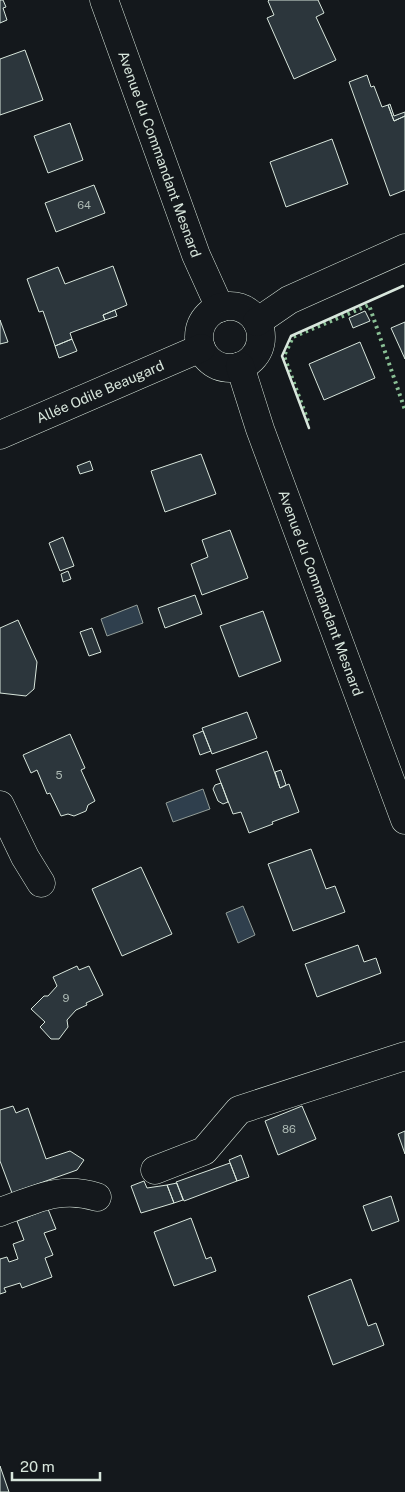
<svg xmlns="http://www.w3.org/2000/svg" width="405" height="1492" viewBox="0 0 405 1492" font-family="'Public Sans',sans-serif">
<style>
.water{fill:#2f3f4d;stroke:#939e99}
.building{fill:#2c363c;stroke:#d8e6dc}
.lines{fill:none;stroke-linecap:round;stroke-linejoin:round}
.minor-casing{stroke:#d8e6dc;stroke-width:29}
.minor{stroke:#14181c;stroke-width:28}
.hedge{stroke:#8ac095;stroke-width:4;stroke-dasharray:2.5 4;stroke-linecap:butt}
.wall{stroke:#d8e6dc;stroke-width:2.5}
.labels{text-anchor:middle;stroke-width:4;stroke-linejoin:round;paint-order:stroke}
.number-label{font-size:11px;fill:#adbab4}
.street-label{font-size:14px;fill:#d8e6dc;stroke:#14181c}
</style>
<rect width="100%" height="100%" fill="#14181c"/>
<path class="water" d="M137,605L143,623L107,636L101,619Z
M203,789L210,809L173,822L166,803Z
M243,906L255,935L238,943L226,913Z"/>
<path class="building" d="M0,0H3L6,7L3,8L7,20L0,23Z
M269,0H318L324,13L316,17L336,60L294,79L267,18L274,15L268,1Z
M25,50L43,100L0,115V59Z
M367,75L371,87L374,86L382,107L388,105L394,121L405,116V190L390,196L349,82Z
M390,104L394,116L405,112V116L394,121L388,105Z
M70,123L83,160L48,173L34,136Z
M332,139L348,184L286,207L270,162Z
M94,185L105,213L56,232L45,203Z
M113,266L127,305L103,315L105,320L70,333L72,339L55,346L43,311L39,312L27,279L58,267L65,284Z
M115,310L117,316L105,320L103,315Z
M365,311L370,321L353,328L349,318Z
M0,320L8,342L0,344Z
M405,322V359L391,328Z
M72,339L77,351L59,358L55,346Z
M360,342L375,378L324,400L309,364Z
M201,454L216,494L165,512L151,471Z
M90,461L93,470L80,474L77,466Z
M230,530L248,578L202,595L191,564L208,557L202,540Z
M63,537L74,566L60,571L49,543Z
M68,571L71,579L63,582L61,574Z
M195,595L202,614L165,628L158,608Z
M263,611L281,661L239,677L220,626Z
M18,620L37,662L34,689L26,696L0,693V628Z
M92,628L101,652L89,656L80,632Z
M247,712L257,738L212,754L202,728Z
M203,731L211,751L200,755L193,735Z
M70,734L85,768L81,770L95,801L88,805L86,811L74,816L68,814L61,816L50,793L47,794L37,770L31,773L23,755Z
M267,751L280,788L289,784L299,812L272,822L273,824L249,833L241,812L233,814L216,770Z
M281,770L286,785L280,788L275,772Z
M221,783L228,802L223,804L218,801L213,789L215,785Z
M311,849L326,889L335,886L345,912L293,931L268,864Z
M141,867L172,934L122,956L92,889Z
M358,945L364,962L376,958L381,973L317,997L305,964Z
M77,966L79,970L89,966L103,995L86,1003L87,1005L76,1010L67,1020L68,1027L59,1039H51L40,1027L45,1022L31,1009L44,996H48L57,986L53,977Z
M13,1106L16,1113L28,1108L46,1159L70,1151L84,1160L77,1170L12,1193L0,1161V1110Z
M302,1106L316,1139L278,1155L265,1121Z
M405,1131V1154L398,1134Z
M241,1155L249,1177L237,1181L229,1160Z
M230,1163L237,1181L184,1201L176,1182Z
M144,1181L147,1188L167,1185L174,1203L141,1213L131,1186Z
M177,1183L183,1200L174,1203L167,1185Z
M391,1196L399,1221L372,1231L363,1206Z
M48,1209L56,1229L44,1233L53,1255L45,1258L52,1277L22,1288L20,1283L4,1288L6,1292L0,1294V1259L7,1257L9,1262L18,1259L13,1244L24,1240L17,1221Z
M191,1218L206,1259L211,1257L216,1271L174,1286L154,1232Z
M351,1279L368,1326L376,1323L384,1345L333,1365L308,1296Z
M0,1466L9,1492H0Z"/>
<g class="lines">
<defs>
<g id="minor">
<path id="s1" d="M104,0L196,255L220,308"/>
<circle cx="230" cy="337" r="31"/>
<path d="M257,322L289,300L405,248"/>
<path id="s2" d="M240,366L260,429L405,820"/>
<path id="s3" d="M0,435L201,348"/>
<path d="M0,805L25,857L41,883"/>
<path d="M155,1170L204,1151L239,1110L405,1056"/>
<path d="M0,1212C34,1200 60,1185 97,1197"/>
</g>
</defs>
<use href="#minor" class="minor-casing"/>
<use href="#minor" class="minor"/>
<path class="hedge" d="M308,421L284,356L293,337L369,305L405,410"/>
<path class="wall" d="M309,428L282,356L291,336L403,286"/>
</g>
<g class="labels">
<g class="number-label">
<text x="84" y="209">64</text>
<text x="59" y="779">5</text>
<text x="66" y="1002">9</text>
<text x="289" y="1133">86</text>
</g>
<g class="street-label">
<text dy="5" stroke="none"><textPath href="#s1" startOffset="164">Avenue du Commandant Mesnard</textPath></text>
<text dy="5" stroke="none"><textPath href="#s3" startOffset="109">Allée Odile Beaugard</textPath></text>
<text dy="5" stroke="none"><textPath href="#s2" startOffset="241">Avenue du Commandant Mesnard</textPath></text>
</g>
</g>
<path d="M12 1472v8h88v-8" fill="none" stroke="#d8e6dc" stroke-width="2.5"/>
<text x="20" y="1472" font-size="15" fill="#d8e6dc" stroke="#14181c" stroke-width="4" paint-order="stroke">20 m</text>
</svg>
